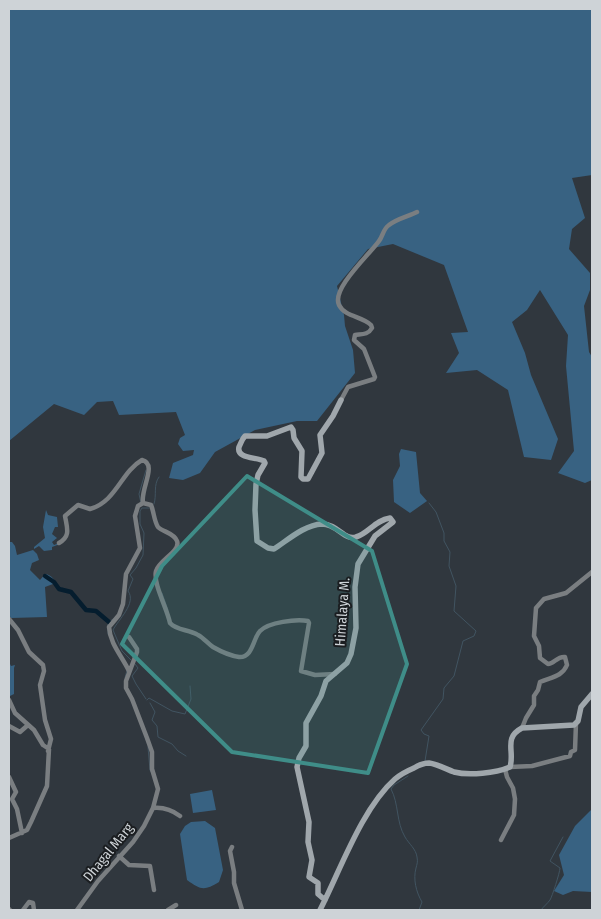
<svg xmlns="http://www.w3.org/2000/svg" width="601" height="919" viewBox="0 0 601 919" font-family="'Fira Sans Condensed',sans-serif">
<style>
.green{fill:#386282}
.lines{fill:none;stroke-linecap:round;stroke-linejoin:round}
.stream{stroke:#415461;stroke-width:1}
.canal{stroke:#051d2e;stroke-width:4.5}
.street{stroke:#7a7e81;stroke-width:4.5}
.secondary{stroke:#a0a7ac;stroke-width:5.5}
.marked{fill:#3f8d88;fill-opacity:0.2;stroke:#3f8d88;stroke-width:4;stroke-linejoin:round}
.labels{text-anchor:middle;stroke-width:4;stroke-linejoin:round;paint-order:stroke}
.street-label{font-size:14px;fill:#ced3d7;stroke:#1b1e21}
</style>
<rect width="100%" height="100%" fill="#30373e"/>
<path class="green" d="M9,9H592V175L572,178L585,218L572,229L569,249L590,273V290L584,306L589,352L592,357V480L585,483L558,473L574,451L566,366L568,335L540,290L527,310L512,322L525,353L531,375L558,439L551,460L524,457L508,390L477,370L446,373L459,353L451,333L468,332L444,265L393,244L368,249L337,286L344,315L345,326L353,350L355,373L317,421H297L255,430L215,452L200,473L183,480L169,478L173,463L193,455L194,450L183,451L178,444L180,438L185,435L176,412L119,415L113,401L97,402L84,415L54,404L9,441Z
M401,449L416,452L420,493L427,501L410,513L394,502L393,480L400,466L399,454Z
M46,510L48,515L57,517L58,527H55L52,534L57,538L52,542L54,545L59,543L60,544L52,547V550L44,551L39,546L34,549V547L45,538L43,527Z
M9,542H12L15,546L17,555L33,550L37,554L39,560L32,563L30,570L40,580L45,574C52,575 55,580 57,586L70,591L68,593L61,591L53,584L45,587L47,617L11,618L9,615Z
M9,662L11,666L15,665L14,668V694L10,696H9Z
M212,790L216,810L193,813L190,794Z
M592,809V892L573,891L563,895L554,891L564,875L559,855L575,826Z
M205,821L215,828L223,870L219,882C204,891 201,890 187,880L180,834L185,826L191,822Z"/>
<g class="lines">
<path class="stream" d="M141,503L139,494L146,470
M154,504C157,495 153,485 159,477
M162,593L168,610
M109,622L113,619
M108,634V624
M131,660L122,651L113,630C118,620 137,603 128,591L133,579L130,575L136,568L143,555L144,533L140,524V511L142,508H149
M135,664L138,668L132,676L136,684L146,699
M125,678L127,670
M147,700L149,698L172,711L185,714L191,699L190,686
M150,703L155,712L152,720L157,726L158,737L172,744L178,751L186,756
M148,747L150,770L151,772
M425,761L429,736L424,734L421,730L443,699L444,688L454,676L463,641L474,636L476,631L454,611L456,586L449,566L450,552L444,541V533L436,512L429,503
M408,776L394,785L391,789C399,804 396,822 405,837C409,844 416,849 417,857C418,862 417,864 416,868C413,879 416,892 422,902L419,910
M541,910C544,906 547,904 550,900C552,897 560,872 560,868L550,861L563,837"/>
<path class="canal" d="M45,576L54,582L59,589L71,592L86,610L96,611L109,622"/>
<path class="street" d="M341,400L348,387L374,379L375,377L364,349L354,340L355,335C362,334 368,335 372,328L371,325C362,316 345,317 339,305C331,289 370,254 379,241C383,236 383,229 389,225C396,219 409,216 417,212
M59,543C71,536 67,528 65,516L78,505L90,509C116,502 121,472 142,460C158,464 140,489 143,503
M9,619L18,630L29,652L43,665L44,671L40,685L45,720L51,739L48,751
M129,671C122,656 110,644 109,627L119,615L123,604L126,574L140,548L135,516L138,506L143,503L151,505C154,512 154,521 158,527C163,532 174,533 177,541C181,551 159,560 156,571C153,584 167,608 170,623C177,631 189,629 198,635C204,638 208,644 213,647C220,651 232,656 239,657C253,658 253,638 260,631C269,622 296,619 308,621L309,623L301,671L315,675L335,674
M9,700L15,713L34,730L43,745L49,749L47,786L31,822L27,830L9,838
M9,726L20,732L28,725
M522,728L526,718L534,705V696L538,690L540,682C551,677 562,677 567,665L565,657C557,656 554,664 548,664L540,658L539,646L534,636L536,608L544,599L566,593L592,572
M510,767L532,766L570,756L571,752L575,750L576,723
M9,777L16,792L12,799L17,809L22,833
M153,808C163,807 172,810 180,816
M501,840L514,815L515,799L513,788L507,777L505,769
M232,847L230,851L234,872V883L242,910
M119,856L129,865L150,866L154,890
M9,909L10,910
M23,910L29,902L33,903L34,910
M77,910L98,881L133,842L144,826L153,808L158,789L152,769V752L147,738L132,699L126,688V681L137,652V649L129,637
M168,910L176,905"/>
<path class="secondary" d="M325,900L318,894V883L309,877L312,860L308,842L309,822L297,767L299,758L306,746V723L321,696L326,681L347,663L351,654L356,628L355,587L358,564L375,536L393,522L390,518C375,520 369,533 356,537C344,541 338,524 322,524C304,525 288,540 274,549L268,548L257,541L255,510L256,484L258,475L265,463L264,461C257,457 236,459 239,447C241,443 242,439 245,436H267L291,427L293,430L294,438L302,451L301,477L303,479H308L322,453L320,435L333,416L341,400
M320,910C340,871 362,808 395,779C401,774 407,771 414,768C419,765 424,763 429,763C437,764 446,769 454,772C469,776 496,773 510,767C515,751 503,738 522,728L574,725L578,721L581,707L592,694"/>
</g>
<path class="marked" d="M247,476L372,551L407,664L368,773L232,752L122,644L162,566Z"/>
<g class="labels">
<g class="street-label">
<text transform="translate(342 612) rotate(-86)" y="5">Himalaya M.</text>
<text transform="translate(108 852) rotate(-51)" y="5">Dhagal Marg</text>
</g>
</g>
<rect width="601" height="919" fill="none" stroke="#ced3d7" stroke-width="20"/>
</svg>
